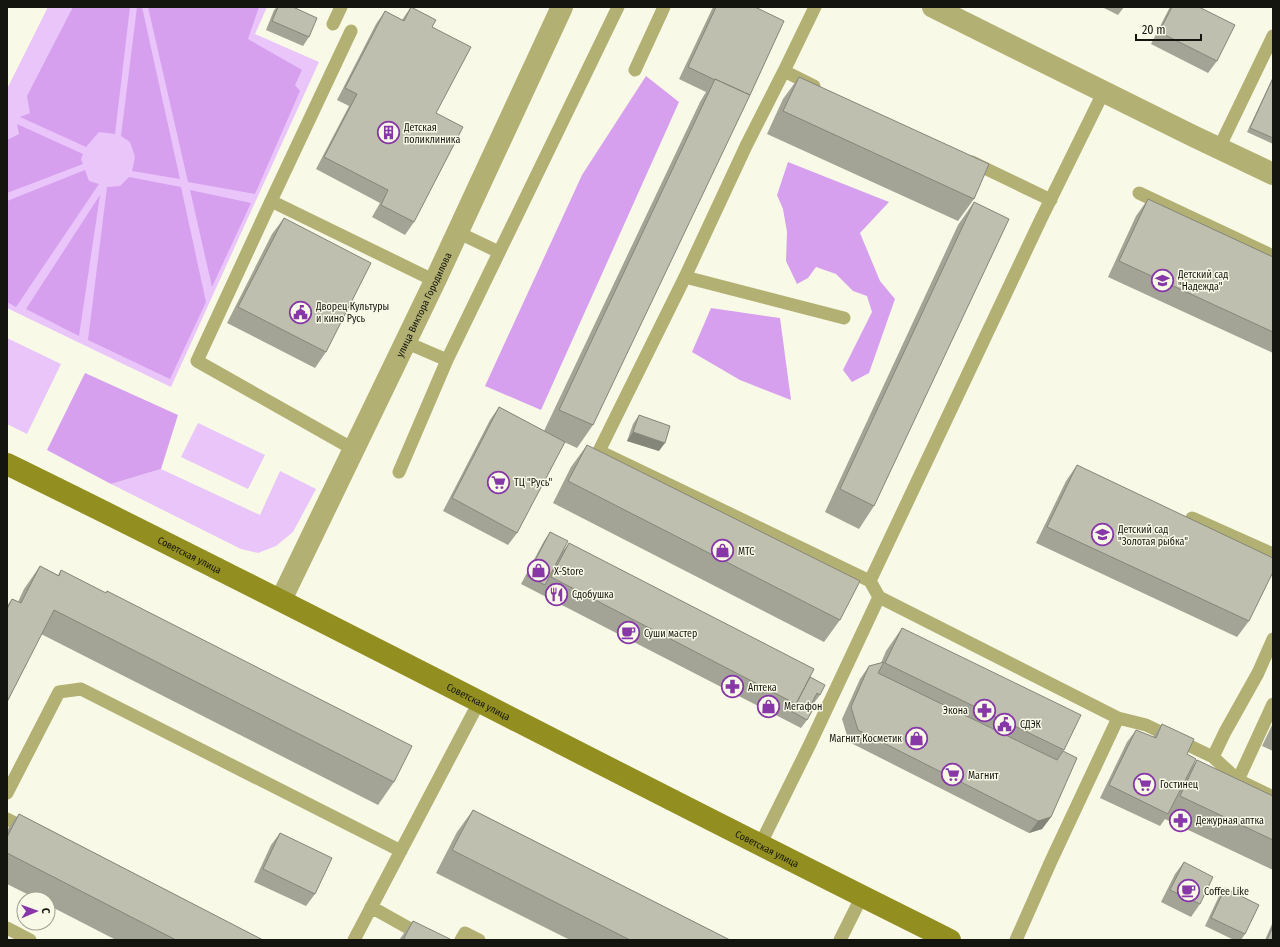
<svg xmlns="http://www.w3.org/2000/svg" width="1280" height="947" viewBox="0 0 1280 947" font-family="'Fira Sans Condensed',sans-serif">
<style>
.green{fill:#e9c5fa}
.forest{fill:#d6a0ee}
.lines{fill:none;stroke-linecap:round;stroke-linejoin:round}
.lane{stroke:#b2b173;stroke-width:13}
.street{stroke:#b2b173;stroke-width:22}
.secondary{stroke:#928e20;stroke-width:22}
.wall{fill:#a3a496}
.shaded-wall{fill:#85867a}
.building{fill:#bebfae;stroke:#85867a}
.labels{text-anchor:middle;stroke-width:3;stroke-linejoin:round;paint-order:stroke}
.poi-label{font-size:10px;fill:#15150f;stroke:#f9f9e8;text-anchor:start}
.street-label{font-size:10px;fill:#15150f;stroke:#f9f9e8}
</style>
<rect width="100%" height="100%" fill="#f9f9e8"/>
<path class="green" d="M48,7H267L255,34L319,62L171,387L7,308V89Z
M7,338L61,364L27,434L7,424Z
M198,423L265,455L248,489L181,457Z
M161,469L260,515L280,471L316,489L293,532L276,546L258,553L241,549L111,484Z"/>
<path class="forest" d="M73,7H130L115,134L99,132L86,147L20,117L30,113L27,96Z
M137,7H142L180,179L132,171L135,157L130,142L121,136Z
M148,7H259L248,39L302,70L295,85L300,91L255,194L188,182Z
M646,76L679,102L541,410L485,386L582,175Z
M17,124L83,154L81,159L83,164L7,193V140L19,134Z
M788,162L889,202L860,233L880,281L895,299L869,373L852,382L843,370L872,312L867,296L853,291L836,274L816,267L808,278L797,284L786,261L787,232L783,209L777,195Z
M85,170L89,181L99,184L16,307L7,302V201Z
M129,177L181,187L206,302L170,379L88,340L107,187L120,186Z
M190,190L251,203L212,287Z
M100,195L79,336L26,309Z
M711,308L780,318L791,400L740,380L692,352Z
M85,373L178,415L161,469L111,484L47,450Z"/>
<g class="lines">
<path class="lane" d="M333,24L341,7
M635,70L664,7
M784,71L746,146L685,277L599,451L870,581
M814,86L784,71L815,7
M1104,91L1041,219L870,581L879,597L1118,718L1146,725L1213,757L1238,780L1273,797
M1219,148L1273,36
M972,162L1051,200
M1139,193L1273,256
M271,201L351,31
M457,232L499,252
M685,277L844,318
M405,342L447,360
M353,449L197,361L271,201L435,281
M399,472L447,360L618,7
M1192,518L1273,554
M1213,757L1225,732L1258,673L1273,639
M1238,780L1273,704
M7,793L59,692L81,689L401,851
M7,819L29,830
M760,845L810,744L879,597
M371,907L430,940
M7,928L30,940
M354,940L479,702
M461,940L465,933L479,940
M840,940L862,896
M1016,940L1051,861L1118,718"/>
<g class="street">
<path d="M933,7L1191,135L1273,174"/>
<path id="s1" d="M281,600L435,281L562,7"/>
</g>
<path class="secondary" id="s2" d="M7,464C324,619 635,784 950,940"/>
</g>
<path class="wall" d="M277,7H293L309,37L303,46L266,30L274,10Z
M411,7L432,27L436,113L414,222L405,235L372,217L380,203L316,169L349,106L337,100L376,24L385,11L402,20Z
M713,7H755L593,425L577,448L564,442L517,533L508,545L443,511L490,420L499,407L544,431L700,102L706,92L679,79Z
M1102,7H1124L1118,15Z
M1170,7H1199L1217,61L1208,73L1151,44Z
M799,77L974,199L958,221L767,134L783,99Z
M1273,77V144L1247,132Z
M1148,199L1273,257V353L1108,277L1136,216Z
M974,202L874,506L859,529L825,512L958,225Z
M284,218L326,352L315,368L227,323L272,234Z
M639,415L659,451L627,441L633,424Z
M587,445L840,620L824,642L553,503L571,467Z
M1077,465L1249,621L1237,637L1036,543L1066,481Z
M550,532L563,551L569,543L810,677L820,695L814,703L812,702L809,709L807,720L801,728L521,584L544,541Z
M40,566L58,575L61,570L394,782L378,805L41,634L7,702V606L12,599L18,602L24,589Z
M902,628L1064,750L1063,751L1051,817L1042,829L1029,833L849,742L842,719L860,679L869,666L881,663L886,651Z
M1273,723V751L1262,746Z
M1162,724L1187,754L1190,770L1197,760L1273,796V870L1165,819L1160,826L1100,798L1127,742L1136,730L1153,737Z
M473,810L730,940H570L436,873L457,832Z
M19,814L263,940H116L48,905V899H37L7,884V830Z
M280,833L315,894L306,906L254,882L271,845Z
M1184,862L1200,904L1191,917L1161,902L1175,874Z
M1225,888L1245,934L1241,940H1234L1205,926L1219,896Z
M413,921L450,940H399Z
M1273,922V940H1265L1272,924Z"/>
<path class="shaded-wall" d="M633,432L665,443L659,451L627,441Z
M1051,817L1042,829L1029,833L1038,821Z"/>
<path class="building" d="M278,7H293L317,18L309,37L272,21Z
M411,7L436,20L432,27L471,47L436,113L463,127L414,222L381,205L388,190L324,157L357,94L345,88L385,11L404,21Z
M716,7H755L784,21L750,95L715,79V80L688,67Z
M1172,7H1199L1235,25L1217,61L1159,32Z
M799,77L989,164L974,199L783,111Z
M1273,78V138L1250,128Z
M715,79L750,95L593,425L559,410Z
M1148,199L1273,257V332L1119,261Z
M974,202L1009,219L874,506L840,489Z
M284,218L371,263L326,352L238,307Z
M499,407L565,442L517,533L452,498Z
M639,415L670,426L665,443L633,432Z
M587,445L860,581L840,620L568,481Z
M1077,465L1273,558V572L1249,621L1047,527Z
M550,532L568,541L545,585L527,576Z
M569,543L814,669L796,704L551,577Z
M40,566L59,576L61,570L106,593L107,591L412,746L394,782L54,610L7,702V609L12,599L21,603Z
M902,628L1081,715L1064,750L885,663Z
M884,662L878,673L1057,760L1063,751L1077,758L1051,817L1038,821L858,730L851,707L869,666Z
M810,677L825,685L820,695L817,693L809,709L812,711L807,720L791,711L796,704Z
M1162,724L1194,739L1187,754L1196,759L1168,814L1109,785L1136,730L1156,738Z
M1197,760L1273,796V840L1180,796Z
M473,810L730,940H630L452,850Z
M19,814L263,940H176L7,853V837Z
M280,833L332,858L315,894L263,869Z
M1184,862L1213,877L1200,904L1170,890Z
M1225,888L1259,905L1245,934L1211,918Z
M413,921L450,939V940H403Z
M1273,926V940H1267Z"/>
<defs>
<symbol id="building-ring" viewBox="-11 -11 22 22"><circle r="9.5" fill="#f9f9e8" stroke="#8737a7" stroke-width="1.5"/><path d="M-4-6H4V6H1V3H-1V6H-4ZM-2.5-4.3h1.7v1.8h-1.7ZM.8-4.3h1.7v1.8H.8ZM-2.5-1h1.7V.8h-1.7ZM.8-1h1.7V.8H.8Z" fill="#8737a7"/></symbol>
<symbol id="school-ring" viewBox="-11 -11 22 22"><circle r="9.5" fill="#f9f9e8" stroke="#8737a7" stroke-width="1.5"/><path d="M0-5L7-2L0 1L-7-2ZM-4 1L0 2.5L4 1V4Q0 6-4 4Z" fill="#8737a7"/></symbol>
<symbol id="civic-ring" viewBox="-11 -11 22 22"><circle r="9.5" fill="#f9f9e8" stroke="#8737a7" stroke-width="1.5"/><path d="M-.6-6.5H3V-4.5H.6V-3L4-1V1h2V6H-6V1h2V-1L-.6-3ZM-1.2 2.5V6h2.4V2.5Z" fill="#8737a7"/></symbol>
<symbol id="supermarket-ring" viewBox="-11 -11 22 22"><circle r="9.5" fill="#f9f9e8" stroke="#8737a7" stroke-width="1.5"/><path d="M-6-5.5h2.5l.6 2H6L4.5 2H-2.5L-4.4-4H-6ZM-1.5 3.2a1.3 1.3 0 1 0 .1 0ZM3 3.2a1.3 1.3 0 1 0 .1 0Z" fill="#8737a7"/></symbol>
<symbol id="shop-ring" viewBox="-11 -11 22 22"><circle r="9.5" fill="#f9f9e8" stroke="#8737a7" stroke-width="1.5"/><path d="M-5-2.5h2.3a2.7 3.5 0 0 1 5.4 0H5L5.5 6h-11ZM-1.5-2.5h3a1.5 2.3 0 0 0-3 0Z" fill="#8737a7"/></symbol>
<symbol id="restaurant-ring" viewBox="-11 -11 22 22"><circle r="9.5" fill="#f9f9e8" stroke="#8737a7" stroke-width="1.5"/><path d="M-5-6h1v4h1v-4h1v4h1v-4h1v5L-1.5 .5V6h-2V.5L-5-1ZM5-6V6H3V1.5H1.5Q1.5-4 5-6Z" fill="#8737a7"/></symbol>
<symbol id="cafe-ring" viewBox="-11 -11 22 22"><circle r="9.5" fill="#f9f9e8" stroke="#8737a7" stroke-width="1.5"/><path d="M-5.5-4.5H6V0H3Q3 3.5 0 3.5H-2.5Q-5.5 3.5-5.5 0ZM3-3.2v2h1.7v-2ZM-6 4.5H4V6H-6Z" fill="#8737a7"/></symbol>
<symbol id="pharmacy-ring" viewBox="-11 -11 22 22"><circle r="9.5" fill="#f9f9e8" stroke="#8737a7" stroke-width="1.5"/><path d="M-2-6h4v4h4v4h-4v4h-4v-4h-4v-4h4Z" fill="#8737a7"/></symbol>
</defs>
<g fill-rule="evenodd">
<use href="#building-ring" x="376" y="120" width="25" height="25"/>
<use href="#school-ring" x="1150" y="268" width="25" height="25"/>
<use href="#civic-ring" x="288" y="300" width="25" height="25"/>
<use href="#supermarket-ring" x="486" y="470" width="25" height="25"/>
<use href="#school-ring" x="1090" y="522" width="25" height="25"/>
<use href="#shop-ring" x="710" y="538" width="25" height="25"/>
<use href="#shop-ring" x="526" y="558" width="25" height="25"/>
<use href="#restaurant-ring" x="544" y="582" width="25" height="25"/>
<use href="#cafe-ring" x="616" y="620" width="25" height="25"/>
<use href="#pharmacy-ring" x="720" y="674" width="25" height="25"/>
<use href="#shop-ring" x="756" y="694" width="25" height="25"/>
<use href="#pharmacy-ring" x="972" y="698" width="25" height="25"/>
<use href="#civic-ring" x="992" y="712" width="25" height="25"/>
<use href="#shop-ring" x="904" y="726" width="25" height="25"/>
<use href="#supermarket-ring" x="940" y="762" width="25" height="25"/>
<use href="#supermarket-ring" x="1132" y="772" width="25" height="25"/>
<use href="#pharmacy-ring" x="1168" y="808" width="25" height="25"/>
<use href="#cafe-ring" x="1176" y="878" width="25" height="25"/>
</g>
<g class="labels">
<g class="poi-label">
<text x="404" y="131">Детская<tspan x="404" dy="12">поликлиника</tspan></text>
<text x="1178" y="278">Детский сад<tspan x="1178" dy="12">"Надежда"</tspan></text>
<text x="316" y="310">Дворец Культуры<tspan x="316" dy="12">и кино Русь</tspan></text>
<text x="514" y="486">ТЦ "Русь"</text>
<text x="1118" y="533">Детский сад<tspan x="1118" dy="12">"Золотая рыбка"</tspan></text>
<text x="738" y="555">МТС</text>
<text x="554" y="575">X-Store</text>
<text x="572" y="598">Сдобушка</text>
<text x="644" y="637">Суши мастер</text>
<text x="748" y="691">Аптека</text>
<text x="784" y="710">Мегафон</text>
<text x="968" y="714" text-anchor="end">Экона</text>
<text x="1020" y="728">СДЭК</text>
<text x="902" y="742" text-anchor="end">Магнит Косметик</text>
<text x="968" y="779">Магнит</text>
<text x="1160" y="788">Гостинец</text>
<text x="1196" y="824">Дежурная аптка</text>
<text x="1204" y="895">Coffee Like</text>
</g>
<g class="street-label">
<text dy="4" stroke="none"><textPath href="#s1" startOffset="328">улица Виктора Городилова</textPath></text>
<text dy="4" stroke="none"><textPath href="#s2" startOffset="204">Советская улица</textPath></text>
<text dy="4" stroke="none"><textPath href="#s2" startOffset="528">Советская улица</textPath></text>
<text dy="4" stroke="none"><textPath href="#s2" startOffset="852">Советская улица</textPath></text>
</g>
</g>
<rect width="1280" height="947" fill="none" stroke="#15150f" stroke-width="16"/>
<g transform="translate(36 911) rotate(88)"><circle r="19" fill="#f9f9e8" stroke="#9e9e91"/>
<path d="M0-3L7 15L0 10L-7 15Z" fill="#8737a7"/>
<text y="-6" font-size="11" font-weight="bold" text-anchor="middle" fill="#15150f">С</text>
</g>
<path d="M1136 34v6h65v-6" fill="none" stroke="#15150f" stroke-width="2"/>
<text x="1142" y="34" font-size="12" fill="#15150f" stroke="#f9f9e8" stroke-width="3" paint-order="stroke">20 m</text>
</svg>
